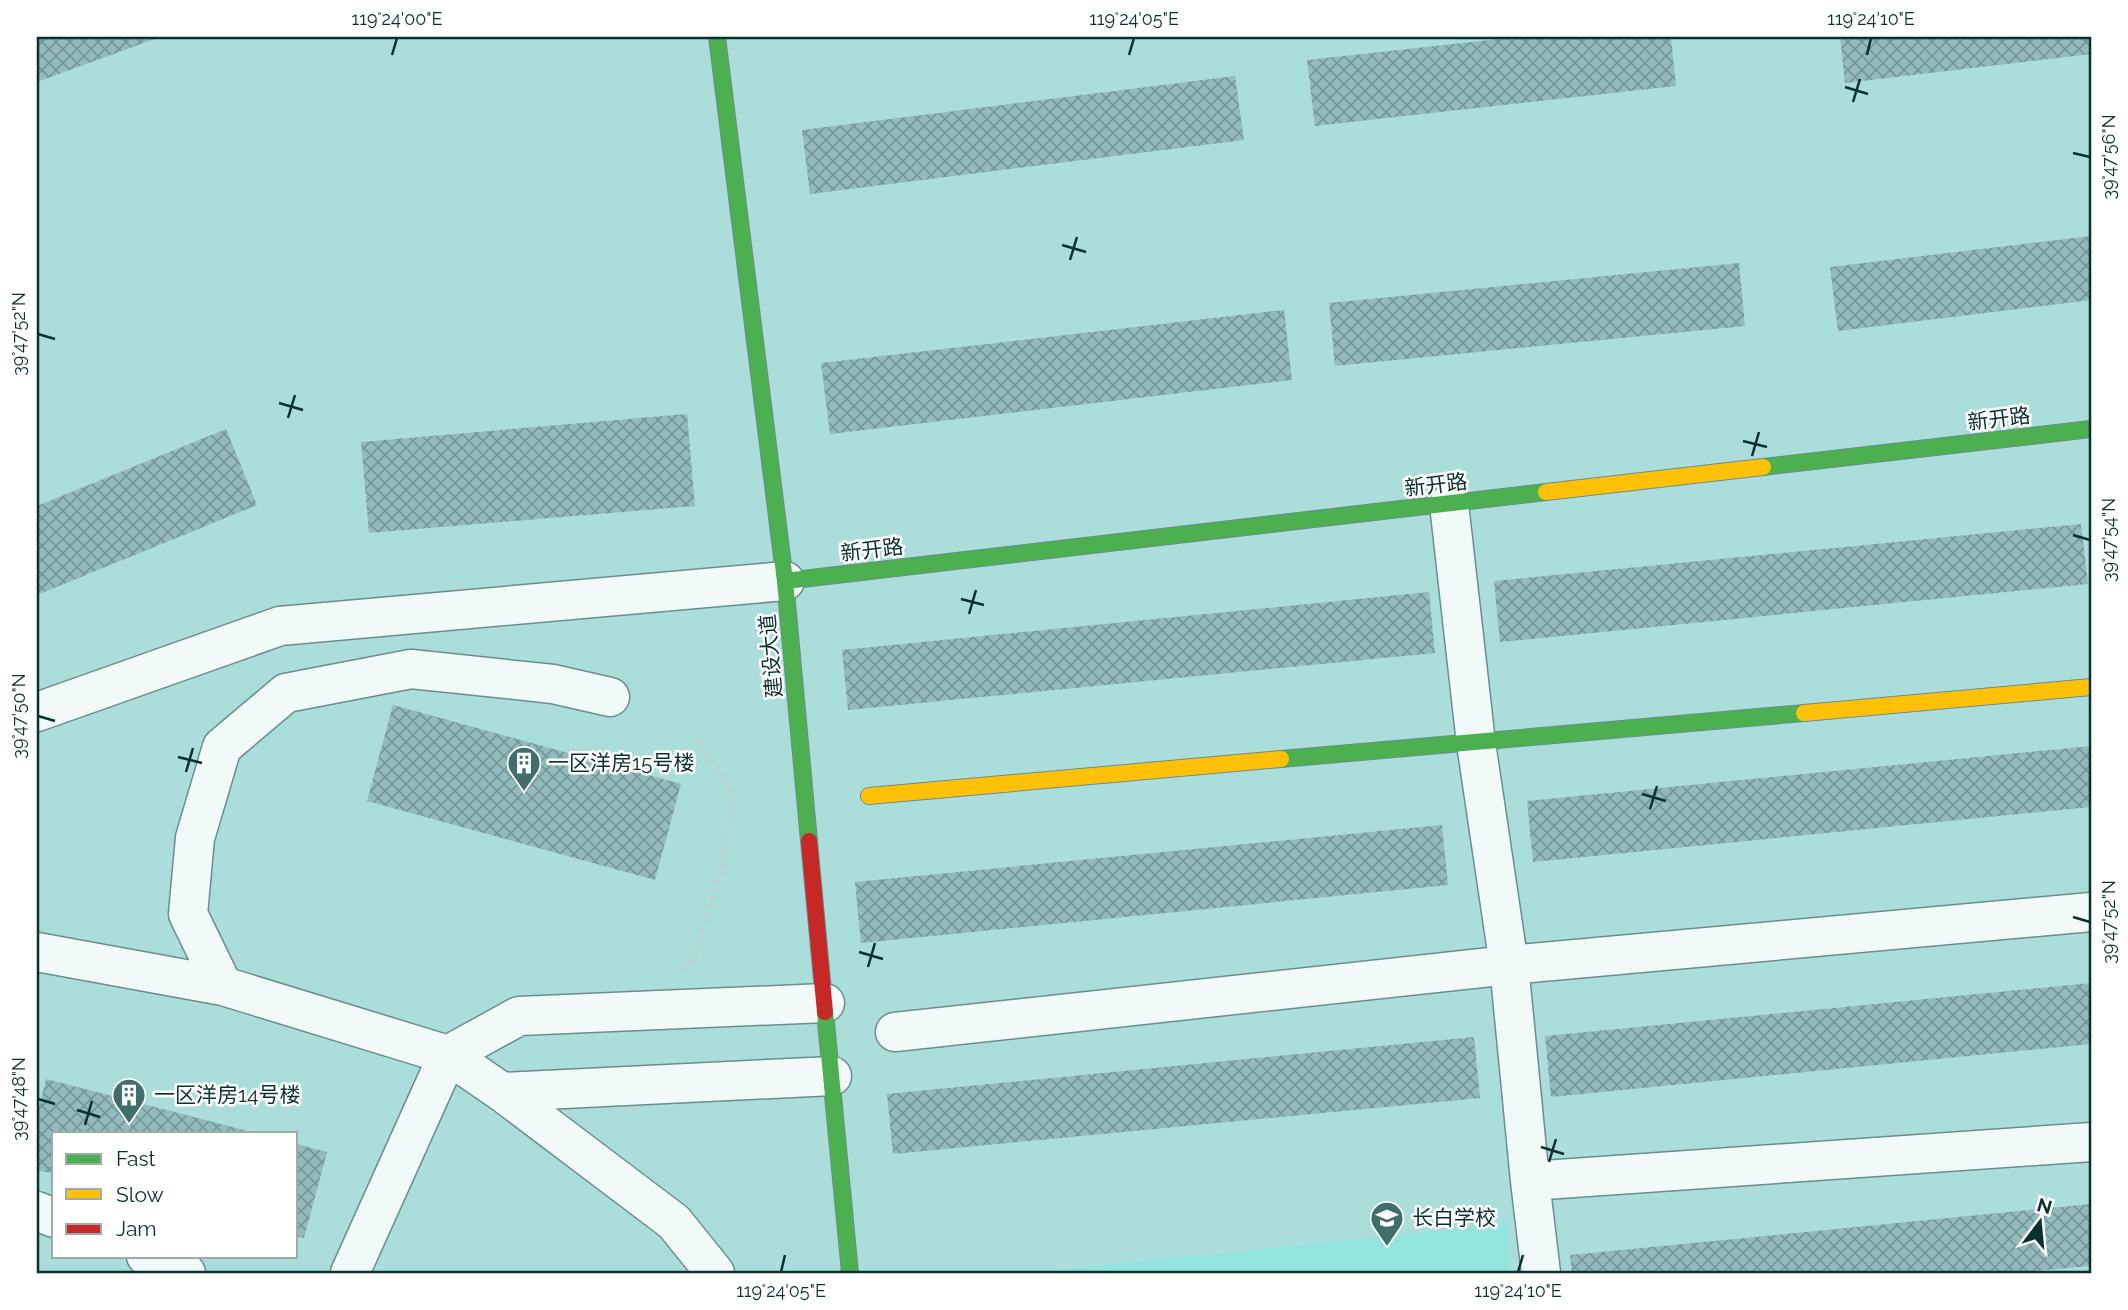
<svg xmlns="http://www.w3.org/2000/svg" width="2128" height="1310" viewBox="0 0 2128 1310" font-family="Raleway,'Noto Sans SC',sans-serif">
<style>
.built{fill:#94e4de}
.building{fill:url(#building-cross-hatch)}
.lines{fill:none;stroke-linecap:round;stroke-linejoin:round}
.street-casing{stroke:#6a8e8c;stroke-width:41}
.fast-casing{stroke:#6a8e8c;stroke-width:18}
.slow-casing{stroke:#6a8e8c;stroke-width:18}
.jam-casing{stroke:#6a8e8c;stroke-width:18}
.path{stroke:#c0cfcf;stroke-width:4.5;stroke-dasharray:3.5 5;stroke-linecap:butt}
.street{stroke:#f2faf9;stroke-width:38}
.fast{stroke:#4caf50;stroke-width:16}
.slow{stroke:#ffc107;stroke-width:16}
.jam{stroke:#c62828;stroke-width:16}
.ticks{fill:none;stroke:#08302e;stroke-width:2.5}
.labels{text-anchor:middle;stroke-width:5;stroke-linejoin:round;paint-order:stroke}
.street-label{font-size:21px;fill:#08302e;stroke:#fff}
.poi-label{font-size:21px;fill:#08302e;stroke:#fff;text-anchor:start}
.neatline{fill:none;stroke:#08302e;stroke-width:2.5}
.ticks-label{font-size:18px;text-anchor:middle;fill:#08302e}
</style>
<defs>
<pattern id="building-cross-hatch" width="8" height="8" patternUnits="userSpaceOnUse" patternTransform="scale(1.75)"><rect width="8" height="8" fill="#93babc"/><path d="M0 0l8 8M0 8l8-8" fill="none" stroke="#769899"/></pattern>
</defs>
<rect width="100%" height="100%" fill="#abddda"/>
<path class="built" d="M1507,1224L1509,1273H1026Z"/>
<path class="building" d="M37,37H160L37,82Z
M1517,37H1671L1676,86L1315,126L1307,60Z
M1840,37H2091V54L1845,83Z
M1235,76L1244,140L810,194L802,130Z
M2091,236V300L1838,331L1830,267Z
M1739,263L1745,326L1335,366L1329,303Z
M1284,310L1292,380L830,434L821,363Z
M687,414L695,506L369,533L361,442Z
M226,429L257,505L37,595V506Z
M2081,524L2088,584L1500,642L1494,581Z
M1429,592L1435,653L848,710L842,650Z
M393,705L681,784L655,880L367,801Z
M2091,746V807L1533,862L1527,801Z
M1442,825L1448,885L861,943L855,882Z
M2091,983V1044L1551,1097L1545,1036Z
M1474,1037L1480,1098L893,1154L887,1094Z
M46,1079L252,1132L251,1133H54V1174L37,1170V1116Z
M296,1144L327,1152L304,1238L296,1236Z
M2091,1204V1266L2013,1273H1572L1570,1255Z"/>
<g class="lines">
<defs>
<path id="street" d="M1449,504L1476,743L1509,965L1530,1181L1541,1273
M37,712L280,626L785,581
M37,952L223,986L448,1055L502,1092L674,1222L715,1273
M223,986L188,914L195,838L222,747L286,693L411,669L553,684L610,697
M895,1032L1509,965L2091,912
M502,1092L832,1076
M1530,1181L2091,1142
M37,1211L54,1218
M146,1256L186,1273
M350,1273L448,1055L519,1016L825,1003"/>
<path id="fast" d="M717,37L785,581L809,841
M1763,467L2091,429
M785,581L1546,492
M1281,759L1804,713
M825,1012L850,1273"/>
<path id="slow" d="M1546,492L1763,467
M1804,713L2091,687
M869,796L1281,759"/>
<path id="jam" d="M809,841L825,1012"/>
</defs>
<use href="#street" class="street-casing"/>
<use href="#fast" class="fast-casing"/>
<use href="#slow" class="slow-casing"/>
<use href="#jam" class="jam-casing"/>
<path class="path" d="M684,970L695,956L722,867L733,795L693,734"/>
<use href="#street" class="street"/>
<use href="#fast" class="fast"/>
<use href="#slow" class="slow"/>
<use href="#jam" class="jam"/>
</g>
<path class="ticks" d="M392,55L397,38M1129,55L1134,38M1867,55L1871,38M1845,87L1868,94M1853,102L1860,79M2073,153L2090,157M1062,245L1086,252M1070,260L1077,237M38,334L55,339M279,403L303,410M288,418L295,395M1743,441L1767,447M1752,456L1759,432M2073,535L2090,540M961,599L984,605M969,614L976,590M38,716L55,721M178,757L202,763M186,772L193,748M1642,794L1666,801M1650,809L1657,786M2073,917L2090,922M859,952L883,959M868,967L875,943M38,1099L55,1104M77,1110L100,1117M85,1125L92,1101M1541,1147L1564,1154M1549,1162L1556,1139M781,1272L785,1255M1518,1272L1523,1255"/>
<defs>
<symbol id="building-pin" viewBox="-11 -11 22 30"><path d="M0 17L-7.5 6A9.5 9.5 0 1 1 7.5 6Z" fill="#416d6a" stroke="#fff"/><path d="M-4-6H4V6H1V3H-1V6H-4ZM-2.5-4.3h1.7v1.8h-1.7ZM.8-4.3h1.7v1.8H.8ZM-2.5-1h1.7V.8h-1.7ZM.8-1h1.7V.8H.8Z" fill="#fff"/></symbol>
<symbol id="school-pin" viewBox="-11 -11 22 30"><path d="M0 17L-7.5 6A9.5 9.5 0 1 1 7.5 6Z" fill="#416d6a" stroke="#fff"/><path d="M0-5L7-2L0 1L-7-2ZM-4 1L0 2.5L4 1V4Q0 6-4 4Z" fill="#fff"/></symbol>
</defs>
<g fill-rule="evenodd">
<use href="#building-pin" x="505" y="744" width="38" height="52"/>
<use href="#building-pin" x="110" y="1076" width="38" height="52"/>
<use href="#school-pin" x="1368" y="1199" width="38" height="52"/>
</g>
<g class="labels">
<g class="street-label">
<text transform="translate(1999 419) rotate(-7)" y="7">新开路</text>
<text transform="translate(1436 485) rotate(-7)" y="7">新开路</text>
<text transform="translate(872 550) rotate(-7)" y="7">新开路</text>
<text transform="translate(771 656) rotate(-95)" y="7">建设大道</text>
</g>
<g class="poi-label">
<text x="548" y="770">一区洋房15号楼</text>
<text x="154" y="1102">一区洋房14号楼</text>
<text x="1412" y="1225">长白学校</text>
</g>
</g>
<rect width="2128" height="1310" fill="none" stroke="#ffffff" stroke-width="77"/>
<rect x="52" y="1132" width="245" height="126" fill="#ffffff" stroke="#9cacab" stroke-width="2"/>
<rect x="66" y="1154" width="35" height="10" fill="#4caf50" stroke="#9cacab" stroke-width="2"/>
<text x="116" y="1166" font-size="21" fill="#08302e">Fast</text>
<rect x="66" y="1189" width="35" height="10" fill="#ffc107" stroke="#9cacab" stroke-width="2"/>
<text x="116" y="1202" font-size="21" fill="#08302e">Slow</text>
<rect x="66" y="1224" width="35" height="10" fill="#c62828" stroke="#9cacab" stroke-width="2"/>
<text x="116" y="1236" font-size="21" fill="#08302e">Jam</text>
<g transform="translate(2040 1222) rotate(16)" stroke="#ffffff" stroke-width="5" paint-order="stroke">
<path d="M0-5L12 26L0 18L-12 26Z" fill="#08302e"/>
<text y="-10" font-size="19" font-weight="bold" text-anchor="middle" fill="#08302e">N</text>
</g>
<rect x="38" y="38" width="2052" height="1234" class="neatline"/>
<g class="ticks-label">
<text x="397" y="25">119°24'00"E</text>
<text x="1134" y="25">119°24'05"E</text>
<text x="1871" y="25">119°24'10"E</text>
<text transform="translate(2109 157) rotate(-90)" y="6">39°47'56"N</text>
<text transform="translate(19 334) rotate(-90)" y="6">39°47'52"N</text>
<text transform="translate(2109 540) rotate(-90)" y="6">39°47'54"N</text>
<text transform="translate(19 716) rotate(-90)" y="6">39°47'50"N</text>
<text transform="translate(2109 922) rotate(-90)" y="6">39°47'52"N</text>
<text transform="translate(19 1099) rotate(-90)" y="6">39°47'48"N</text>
<text x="781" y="1297">119°24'05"E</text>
<text x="1518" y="1297">119°24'10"E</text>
</g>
</svg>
